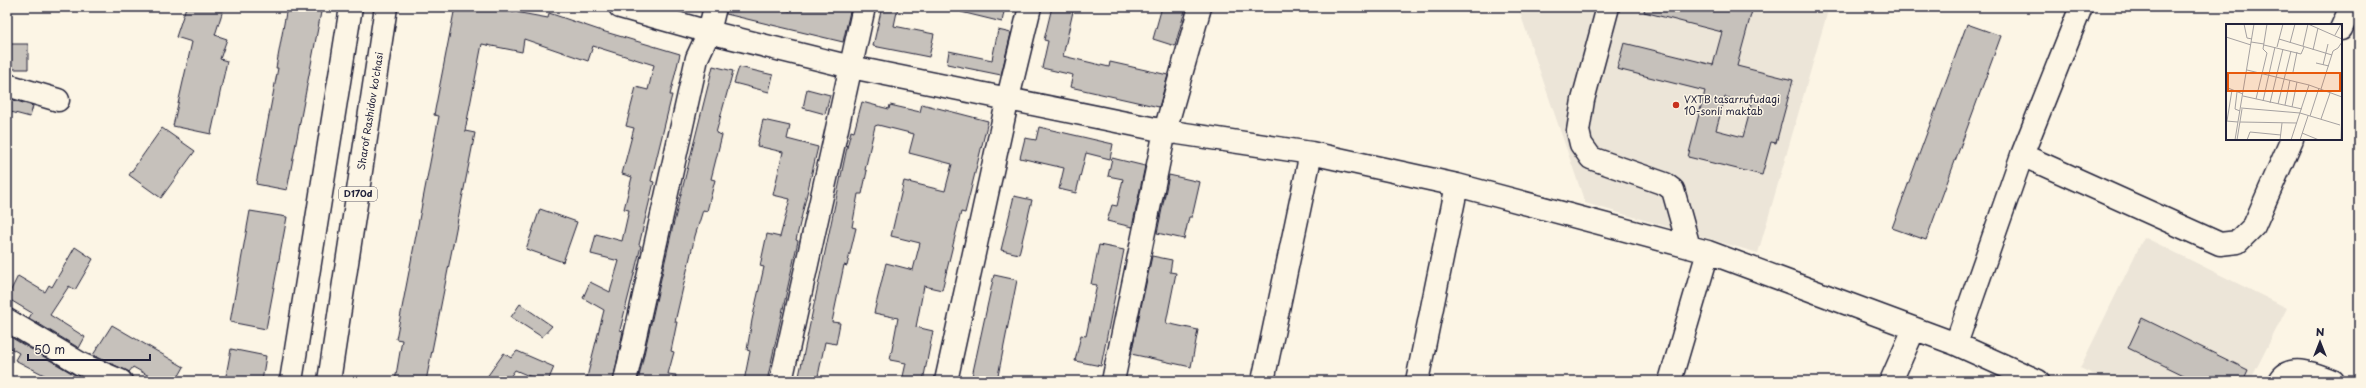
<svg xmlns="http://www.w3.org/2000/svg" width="2366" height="388" viewBox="0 0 2366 388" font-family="'Playpen Sans',sans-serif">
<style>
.built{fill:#ece5d8}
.building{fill:#c6c1bb;stroke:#22223b;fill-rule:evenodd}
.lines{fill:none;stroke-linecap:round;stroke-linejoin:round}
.minor-casing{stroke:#22223b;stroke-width:25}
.major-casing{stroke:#22223b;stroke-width:25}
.minor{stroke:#fcf5e5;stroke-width:22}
.major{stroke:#fcf5e5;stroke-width:22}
.poi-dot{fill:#c8321e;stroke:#fcf5e5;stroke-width:1.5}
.labels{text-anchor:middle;stroke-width:3;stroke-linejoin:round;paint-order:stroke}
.shield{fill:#fcf5e5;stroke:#63616e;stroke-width:1}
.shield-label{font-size:9px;font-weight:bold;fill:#22223b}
.poi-label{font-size:10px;fill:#22223b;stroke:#fcf5e5;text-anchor:start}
.street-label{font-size:10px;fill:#22223b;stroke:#fcf5e5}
.inset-road{fill:none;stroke:#a5a1a1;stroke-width:1}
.view{fill:#e8590c;fill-opacity:0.15;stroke:#e8590c;stroke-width:2}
.inset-edge{fill:none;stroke:#22223b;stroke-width:2}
</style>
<rect width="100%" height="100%" fill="#fcf5e5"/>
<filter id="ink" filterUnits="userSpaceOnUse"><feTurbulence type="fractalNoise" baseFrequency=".025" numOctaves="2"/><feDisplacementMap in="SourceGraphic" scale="8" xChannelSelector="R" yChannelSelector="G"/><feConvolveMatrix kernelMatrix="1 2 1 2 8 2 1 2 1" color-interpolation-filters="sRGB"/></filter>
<g filter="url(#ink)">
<path class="built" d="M1518,7H1829L1758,253L1585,203Z
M2144,237L2287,308L2250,381H2108L2080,368Z"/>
<path class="building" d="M186,7H224L215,35L227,39L220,59L227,61L211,134L173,126L192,42L176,37Z
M287,7H322L287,190L256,184L278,68H276Z
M455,7H488L548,18L549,13L602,31L680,54L670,95H672L651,181L654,182L639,245L641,246L620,330L623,331L613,381H586L604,310L583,298L590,282L610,292L619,261L591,254L596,234L622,241L629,210L624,209L632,177L622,174L634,128L626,126L636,87L648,90L654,65L593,46L588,61L524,39L522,52L482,44L465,131L475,133L426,381H395L402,340L396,339L439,116L434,115Z
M727,7H772L790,11L791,7H851L843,42L726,14Z
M882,7H898L894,26L934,34L929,57L873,46Z
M962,7H1005L1002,22L961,12Z
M1052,7H1074L1063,56L1109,67L1110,62L1168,75L1159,107L1070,87L1073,75L1042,68L1048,41L1044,40Z
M1162,7H1186L1175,46L1153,39Z
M1645,7H1753L1737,66L1793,80L1776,143L1771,142L1762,175L1688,157L1705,91L1617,69L1624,43L1713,65L1722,32L1644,12ZM1725,97L1752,104L1743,137L1716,130Z
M1967,24L2001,36L1926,240L1892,228Z
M998,30L1011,33L1001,75L947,64L949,51L992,60Z
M7,44H28V69H7Z
M713,66L733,71L716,133L722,135L711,179L715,180L707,211L703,210L695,236L675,322H677L671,351L674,352L668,374L676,375L675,381H638L672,230Z
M739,67L773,75L769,92L734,83Z
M807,89L830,95L825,114L803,108Z
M7,98L33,106L30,117L7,111Z
M862,102L889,109L890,105L920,112L922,104L988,121L965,213L961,212L942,290L924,286L916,327L933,331L923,381H902L906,363L890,360L898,318L874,313L886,263L913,270L920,243L891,236L904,181L945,191L952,164L909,153L914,134L878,125L875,126L865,170L867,171L862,194H858L852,227L856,228L847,266L844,265L832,322L840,323L836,344L825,342L817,381H798L846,152L851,131L854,132Z
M763,120L790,126L787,139L818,147L796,240L798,241L767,381H744L750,351L747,350L752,320L764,267L760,266L767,234L780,237L790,199L773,195L783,152L757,146Z
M1039,127L1113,144L1110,159L1086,153L1076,193L1059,189L1064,168L1020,158L1025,138L1036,140Z
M162,128L195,151L161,198L129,175Z
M1112,158L1145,166L1132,227L1107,221L1112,205L1117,206L1123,179L1108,176Z
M1169,175L1200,182L1192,217H1189L1184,239L1157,233Z
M1014,196L1032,200L1019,254L1001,250Z
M540,209L577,222L563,262L526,249Z
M250,211L287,217L266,329L230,322Z
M1099,245L1124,250L1101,366L1075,361L1081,335L1086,336L1097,285L1091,284Z
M75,247L93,259L75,290L69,286L50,315L85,337L79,348L29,318L32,313L7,298L18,276L45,292L49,285L52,287Z
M1152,256L1172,260L1170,272L1176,273L1166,323L1198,330L1191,367L1131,354Z
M994,275L1017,280L997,381H971Z
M520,304L552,326L542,337L511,317Z
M2142,318L2248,370L2243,381H2196L2128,348Z
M112,325L184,367L176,381H158L133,367L129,372L93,355Z
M7,335L75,375L89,381H48L50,378L15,360L19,353L7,346Z
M231,349L266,356L262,381H225Z
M517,351L554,367L548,381H541L515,370L507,381H484L504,353L511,358Z"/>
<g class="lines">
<defs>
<path id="minor" d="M620,7L709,32L851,67L1165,131L1311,153L1457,185L1708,252L1956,344L2038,381
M1608,7L1583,100L1578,131L1581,144L1591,158L1665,184L1673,190L1689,247
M2341,29L2351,7
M7,85L58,100
M2022,155L2220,244L2238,242L2254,226L2292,139
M7,320L81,364L121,381
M1956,344L2022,155L2081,7
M291,381L351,7
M625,381L697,58L709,32L715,7
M781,381L864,7
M946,381L1008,98L1030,7
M1113,381L1165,131L1200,7
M1263,381L1311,153
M1417,381L1457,185
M1670,381L1708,252
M1891,381L1914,329
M2280,381C2290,362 2319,376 2333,381"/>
<path id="major" d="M329,381L386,7"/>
</defs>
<use href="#minor" class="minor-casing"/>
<use href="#major" class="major-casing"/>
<use href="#minor" class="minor"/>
<use href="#major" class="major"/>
</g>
</g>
<circle class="poi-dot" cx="1676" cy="105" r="4"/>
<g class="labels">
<rect class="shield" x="339" y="187" width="38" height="14" rx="3"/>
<g class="shield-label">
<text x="358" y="197">D170d</text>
</g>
<g class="poi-label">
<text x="1684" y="103">VXTB tasarrufudagi<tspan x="1684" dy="12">10-sonli maktab</tspan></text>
</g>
<g class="street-label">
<text transform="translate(370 111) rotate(-81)" y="4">Sharof Rashidov ko'chasi</text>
</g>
</g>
<g transform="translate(2226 24)">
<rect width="116" height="116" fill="#fcf5e5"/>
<path class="inset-road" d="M18,0L21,14L26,15M82,0L116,15M109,11L115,0M0,13L25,21M53,15L106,31M25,18L38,20M64,19L69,0M38,21L75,30L78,23M77,22L82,0M51,23L57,0M87,26L92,4M90,39L103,42M97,41L102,20M21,46L83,61L116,73M67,48L71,28M95,65L107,27L112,24L116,18M0,66L2,64L17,70M11,68L9,85L14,87M17,72L76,85M30,75L41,29L37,25L41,0M37,77L49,23M44,79L57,25M52,80L65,27M59,81L64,56M66,83L71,58M15,84L74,89L114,101M84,92L93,64M95,95L104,69M0,97L12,98M1,97L6,66M14,98L71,99M76,109L93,116M9,116L28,0M11,116L16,85M21,116L24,108L55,111M54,116L56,99M65,116L83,61M74,116L82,92M115,116L116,81"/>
<path class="view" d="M2,49H114V67H2Z"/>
<rect width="116" height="116" class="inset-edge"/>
</g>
<rect width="2366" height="388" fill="none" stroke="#fcf5e5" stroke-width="24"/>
<rect x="12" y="12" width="2342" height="364" fill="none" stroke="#22223b" stroke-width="1.5" filter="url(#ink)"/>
<g transform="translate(2320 342)" stroke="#fcf5e5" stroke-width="3" paint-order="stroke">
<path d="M0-3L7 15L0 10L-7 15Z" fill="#22223b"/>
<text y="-6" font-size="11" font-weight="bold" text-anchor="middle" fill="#22223b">N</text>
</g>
<path d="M28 354v6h122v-6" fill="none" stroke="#22223b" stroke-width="2"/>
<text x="34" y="354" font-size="12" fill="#22223b" stroke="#fcf5e5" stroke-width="3" paint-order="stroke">50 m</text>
</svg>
